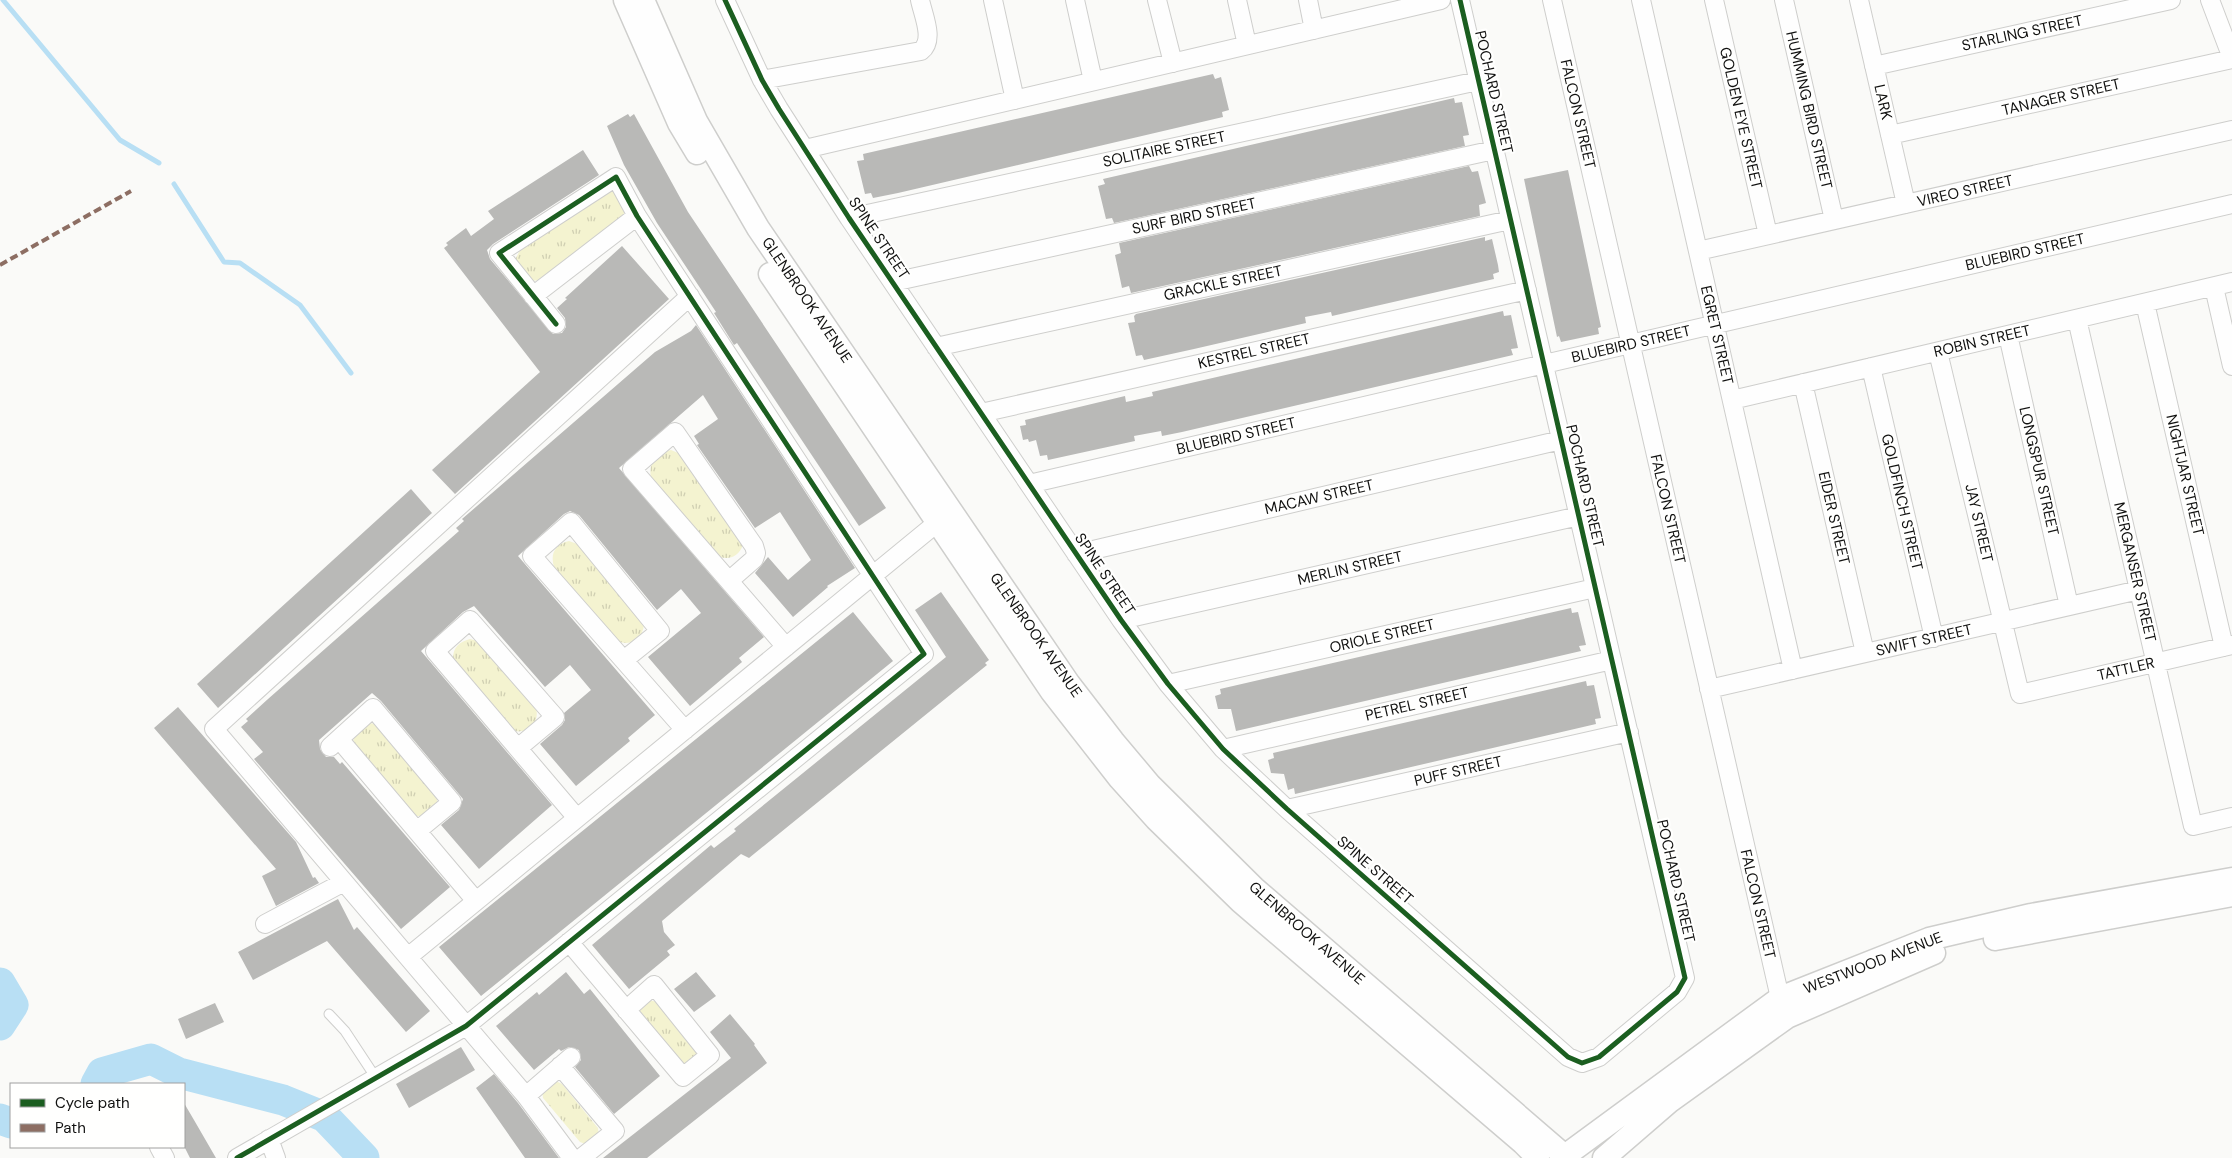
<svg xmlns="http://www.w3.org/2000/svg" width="2232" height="1158" viewBox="0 0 2232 1158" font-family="'DM Sans',sans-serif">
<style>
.grass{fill:url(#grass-tufts)}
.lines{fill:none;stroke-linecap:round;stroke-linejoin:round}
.stream{stroke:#b8dff4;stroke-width:5}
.river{stroke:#b8dff4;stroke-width:31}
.building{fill:#b9b9b7}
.service-casing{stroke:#cececc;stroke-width:11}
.minor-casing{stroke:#cececc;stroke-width:20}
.tertiary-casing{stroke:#cececc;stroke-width:25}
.service{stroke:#fefefe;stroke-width:9}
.minor{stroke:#fefefe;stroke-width:18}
.tertiary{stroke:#fefefe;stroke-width:22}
.quiet{stroke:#8d6e63;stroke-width:4;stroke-dasharray:8 4;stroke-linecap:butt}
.cycleway-casing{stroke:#fffffe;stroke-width:8}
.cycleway{stroke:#1b5e20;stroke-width:5}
.labels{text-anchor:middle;stroke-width:4.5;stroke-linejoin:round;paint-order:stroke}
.street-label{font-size:15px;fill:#111110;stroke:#fffffe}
</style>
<defs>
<pattern id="grass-tufts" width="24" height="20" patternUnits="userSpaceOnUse" patternTransform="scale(1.25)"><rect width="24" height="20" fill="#f4f3d0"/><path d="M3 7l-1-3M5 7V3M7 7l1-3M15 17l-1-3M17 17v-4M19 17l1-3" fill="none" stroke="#d0cfb2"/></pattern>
</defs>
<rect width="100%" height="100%" fill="#fafaf8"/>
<path class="grass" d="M608,190L614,191L626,208L622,219L543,280L529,281L515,260L521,248Z
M671,450L683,455L743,545C738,558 727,561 715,555L651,478C648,463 656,453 671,450Z
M569,541L580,545L644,625C642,641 629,647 615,640L554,567C550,554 555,544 569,541Z
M470,639L481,642L536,708C540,722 529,734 514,731L453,659C453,647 459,642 470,639Z
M370,723L375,724L437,798V803L425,816H414L353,744C353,735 361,725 370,723Z
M649,1000L657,1002L697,1052V1056L685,1064H681L639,1014L640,1006Z
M556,1081L562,1084L598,1128L599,1136L588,1145L580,1142L543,1098L542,1091Z"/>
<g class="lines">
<path class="stream" d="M3,0L120,140L159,163
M174,184L224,262L240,263L300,305L351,373"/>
<path class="river" d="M0,983L13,1005L0,1025
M96,1084L102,1073L151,1059L179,1073L283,1100L325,1117L364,1158
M0,1119L11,1123"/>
</g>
<path class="building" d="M1213,74L1215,79L1221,77L1229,110L1222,112L1223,117L898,193L873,198L871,193L865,194L857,161L864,160L863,154Z
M1454,98L1455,103L1462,102L1469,135L1463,136L1465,146L1114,223L1112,218L1106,219L1098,186L1105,184L1103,179Z
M628,114L630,117L634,114L688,212L886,508L859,526L737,343L734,345L714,313L716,312L657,223L624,165L607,126Z
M583,150L599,175L493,244L487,250L490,259L553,334L562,333L566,327L565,318L557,308L567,299L565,298L622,246L669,299L455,494L432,470L540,372L444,248L448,245L446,243L466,228L471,236L494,219L488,211Z
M1469,166L1472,172L1478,171L1486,203L1479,205L1480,216L1131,293L1129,286L1122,288L1115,255L1121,253L1119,243Z
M1568,170L1601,327L1598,328L1599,334L1561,342L1559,336L1557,337L1524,179Z
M1485,237V241L1492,239L1498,265L1499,272L1493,274L1494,279L1332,316L1331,312L1305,317L1306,323L1194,349L1144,360L1142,355L1136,356L1128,323L1135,322L1134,316L1136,314Z
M1503,311L1504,316L1511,315L1518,348L1511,349L1513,355L1182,432L1162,436L1161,431L1134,436L1135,441L1048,460L1047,455L1040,456L1036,440L1029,442L1028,439L1023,440L1020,426L1026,425L1025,420L1125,396L1126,402L1153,396L1152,392Z
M696,325L855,568L827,586L828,587L793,617L755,573L768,557L788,580L811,560L780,512L755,528L697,445L699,444L694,436L718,419L703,395L619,468L764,637L739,658L742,662L690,706L648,657L701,613L681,589L657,610L579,515L570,511L564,514L518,556L655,715L628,738L630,741L576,786L540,744L562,725L565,720L564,713L591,690L570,665L545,687L474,606L463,612L421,651L552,805L479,869L441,825L459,810L463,799L381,701L372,693L319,740L320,749L326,757H334L340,764L342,762L450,887L401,929L254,759L263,752L241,727L248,721L246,719L268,699L459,531L456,528L464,521L462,519L655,352L691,331Z
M411,489L432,513L218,708L197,684Z
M941,592L989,660L985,663L987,665L749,858L741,854L662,921L664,932L675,945L667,951L670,955L629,989L592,945L711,845L714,848L736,831L734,829L946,657L915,610Z
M1571,608L1572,613L1578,612L1586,645L1579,646L1581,651L1236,731L1231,709H1218L1215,696L1221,694L1220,689Z
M853,612L893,661L481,996L439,947Z
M1586,681L1587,686L1594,685L1601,718L1595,719L1596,724L1295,794L1294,788L1288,790L1284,774L1271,773L1268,760L1274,758L1273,753Z
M178,707L296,842L313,878L315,877L319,883L276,906L262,876L276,869L154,728Z
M338,899L354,930L357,927L430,1011L406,1032L327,941L253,980L238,952Z
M566,972L584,994L590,989L660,1076L614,1114L575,1067L581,1060L579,1050L569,1047L561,1051L559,1049L534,1070L496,1026L537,992L539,995Z
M696,972L716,996L694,1012L674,989Z
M215,1003L224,1022L186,1039L178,1019Z
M730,1014L755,1044L754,1045L767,1063L647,1158H603L731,1058L710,1032Z
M461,1047L475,1070L409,1108L396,1084Z
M494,1074L518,1103L559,1158H525L476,1088Z
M184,1103L194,1120L216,1158H190L184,1146Z"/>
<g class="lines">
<defs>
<path id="service" d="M329,1014L345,1031L376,1078"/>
<path id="minor" d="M725,0L762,80L779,109L849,218L1121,620L1168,684L1223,749L1287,809L1568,1057L1582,1063L1599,1057L1677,992L1685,978L1460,0
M993,0L1015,100
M1075,0L1093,81
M1157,0L1173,63
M1237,0L1247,45
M1308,0L1314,30
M1552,0L1780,998L1784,1008
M1641,0L1793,670
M1714,0L1768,235
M1784,0L1834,220
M1859,0L1906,204
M2210,0L2232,58
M1874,66L2171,0
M762,80L921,51C935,40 923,15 920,0
M1890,135L2232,59
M805,149L1441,0
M849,218L1478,81
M1698,251L2232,130
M893,282L1494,150
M2214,287L2232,366
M533,296L637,216
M2145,303L2224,647
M2077,319L2193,826L2232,817
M2008,335L2069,606
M936,347L1510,220
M1938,352L2020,694L2232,645
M1871,367L1934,638
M1803,383L1865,653
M1732,400L2232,282
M981,413L1527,290
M1029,484L2232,204
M1076,554L1561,440
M730,580L754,559L756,553L754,546L675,432L632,469L786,647
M1121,620L1579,516
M624,660L660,631L571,522L532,556L685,730
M1168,684L1595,588
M1709,689L2139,590
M339,739L476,901
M330,747L373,708L452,802L417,831
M518,748L555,717L470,620L435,651L577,818
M1223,749L1612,660
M1287,809L1629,732
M265,924L344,882
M569,942L683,1077L710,1055L654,985L626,1010
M408,957L938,522
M560,1066L615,1131L581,1158
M526,1096L571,1057
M269,1139L276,1158
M159,1147L165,1158
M237,1158L466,1026L924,654L637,216L616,177L499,253L556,324
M572,1158L526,1096L214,729L690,296"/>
<path id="tertiary" d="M625,0L679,123L697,153
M643,0L696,121L758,228L1069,684L1113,741L1150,785L1254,888L1567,1158
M770,274L1052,692L1120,779L1156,819L1241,902L1523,1143L1538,1158
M1995,939L2232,895
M1562,1158L1780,998L1929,939L2031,915L2232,879
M1604,1158L1670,1101L1787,1017L1934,953"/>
</defs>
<use href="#service" class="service-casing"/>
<use href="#minor" class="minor-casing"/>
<use href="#tertiary" class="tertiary-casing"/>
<use href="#service" class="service"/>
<use href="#minor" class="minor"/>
<use href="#tertiary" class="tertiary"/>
<path class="quiet" d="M0,265L131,191"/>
<defs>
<path id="cycleway" d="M725,0L762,80L779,109L849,218L1121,620L1168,684L1223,749L1287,809L1568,1057L1582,1063L1599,1057L1677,992L1685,978L1460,0
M237,1158L466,1026L924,654L637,216L616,177L499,253L556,324"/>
</defs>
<use href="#cycleway" class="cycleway-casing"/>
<use href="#cycleway" class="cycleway"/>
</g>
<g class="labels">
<g class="street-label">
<text transform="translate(2022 33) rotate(-12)" y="5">STARLING STREET</text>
<text transform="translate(1494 92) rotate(77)" y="5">POCHARD STREET</text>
<text transform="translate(2061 97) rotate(-13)" y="5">TANAGER STREET</text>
<text transform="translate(1883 102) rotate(77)" y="5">LARK</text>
<text transform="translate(1809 110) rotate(77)" y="5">HUMMING BIRD STREET</text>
<text transform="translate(1578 114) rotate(77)" y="5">FALCON STREET</text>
<text transform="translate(1741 118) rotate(77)" y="5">GOLDEN EYE STREET</text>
<text transform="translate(1164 149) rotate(-12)" y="5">SOLITAIRE STREET</text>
<text transform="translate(1965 191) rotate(-13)" y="5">VIREO STREET</text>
<text transform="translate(1194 216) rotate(-12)" y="5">SURF BIRD STREET</text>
<text transform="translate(879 238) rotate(56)" y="5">SPINE STREET</text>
<text transform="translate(2025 252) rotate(-13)" y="5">BLUEBIRD STREET</text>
<text transform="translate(1223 283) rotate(-12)" y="5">GRACKLE STREET</text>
<text transform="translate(807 300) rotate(56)" y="5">GLENBROOK AVENUE</text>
<text transform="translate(1717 335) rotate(77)" y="5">EGRET STREET</text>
<text transform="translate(1982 341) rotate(-13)" y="5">ROBIN STREET</text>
<text transform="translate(1631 344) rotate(-13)" y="5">BLUEBIRD STREET</text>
<text transform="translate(1254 351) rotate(-13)" y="5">KESTREL STREET</text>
<text transform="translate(1236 436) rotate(-13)" y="5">BLUEBIRD STREET</text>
<text transform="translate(2039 471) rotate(77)" y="5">LONGSPUR STREET</text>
<text transform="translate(2185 475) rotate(77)" y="5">NIGHTJAR STREET</text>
<text transform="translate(1585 486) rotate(77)" y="5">POCHARD STREET</text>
<text transform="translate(1319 497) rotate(-13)" y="5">MACAW STREET</text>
<text transform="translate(1902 502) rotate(77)" y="5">GOLDFINCH STREET</text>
<text transform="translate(1668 509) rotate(77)" y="5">FALCON STREET</text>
<text transform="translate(1834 518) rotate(77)" y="5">EIDER STREET</text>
<text transform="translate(1979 523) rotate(77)" y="5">JAY STREET</text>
<text transform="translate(1350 568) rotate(-13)" y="5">MERLIN STREET</text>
<text transform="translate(2135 572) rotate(77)" y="5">MERGANSER STREET</text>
<text transform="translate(1105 574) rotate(56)" y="5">SPINE STREET</text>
<text transform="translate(1036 635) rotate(55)" y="5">GLENBROOK AVENUE</text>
<text transform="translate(1382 636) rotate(-13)" y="5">ORIOLE STREET</text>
<text transform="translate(1924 640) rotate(-13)" y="5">SWIFT STREET</text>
<text transform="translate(2126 669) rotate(-13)" y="5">TATTLER</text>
<text transform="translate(1417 704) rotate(-13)" y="5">PETREL STREET</text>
<text transform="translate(1458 771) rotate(-13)" y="5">PUFF STREET</text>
<text transform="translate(1375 870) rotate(41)" y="5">SPINE STREET</text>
<text transform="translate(1676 881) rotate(77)" y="5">POCHARD STREET</text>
<text transform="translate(1758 904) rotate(77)" y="5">FALCON STREET</text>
<text transform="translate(1307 933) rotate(41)" y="5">GLENBROOK AVENUE</text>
<text transform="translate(1873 963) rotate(-21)" y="5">WESTWOOD AVENUE</text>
</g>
</g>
<rect x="10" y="1083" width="175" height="65" fill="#fffffe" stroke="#a0a09f"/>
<rect x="20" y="1099" width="25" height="8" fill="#1b5e20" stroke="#a0a09f"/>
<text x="55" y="1108" font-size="15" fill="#111110">Cycle path</text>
<rect x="20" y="1124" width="25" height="8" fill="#8d6e63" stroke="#a0a09f"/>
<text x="55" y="1133" font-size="15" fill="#111110">Path</text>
</svg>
